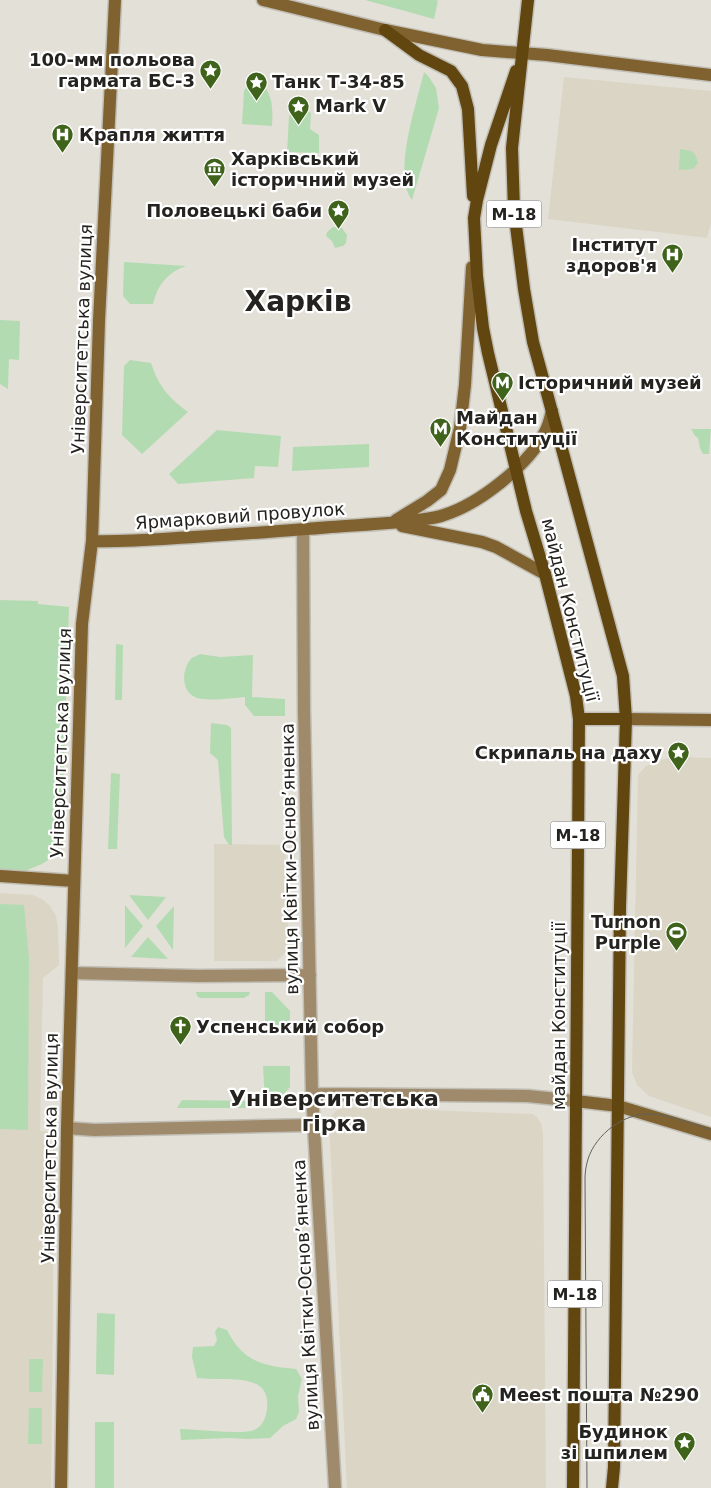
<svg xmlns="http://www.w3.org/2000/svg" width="711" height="1488" viewBox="0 0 711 1488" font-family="'DejaVu Sans',sans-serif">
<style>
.built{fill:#dbd5c5}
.green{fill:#b3dbb1}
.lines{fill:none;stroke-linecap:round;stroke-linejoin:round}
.street-casing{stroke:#c1beb6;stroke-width:15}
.secondary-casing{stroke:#c1beb6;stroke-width:15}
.primary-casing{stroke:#c1beb6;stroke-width:15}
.street{stroke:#9f8b6b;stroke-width:12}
.secondary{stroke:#7f622f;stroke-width:12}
.primary{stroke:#624610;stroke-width:12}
.tram{stroke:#63625c;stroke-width:1}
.labels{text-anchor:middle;stroke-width:4.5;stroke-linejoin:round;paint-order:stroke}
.shield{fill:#fff;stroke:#666562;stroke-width:1}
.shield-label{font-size:16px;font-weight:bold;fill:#24231f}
.poi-label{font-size:18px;font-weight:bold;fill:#24231f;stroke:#fff;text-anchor:start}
.street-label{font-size:18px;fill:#24231f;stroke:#fff}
.district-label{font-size:22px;font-weight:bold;fill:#24231f;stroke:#fff}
.town-label{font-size:28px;font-weight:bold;fill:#24231f;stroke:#fff}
</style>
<rect width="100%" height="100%" fill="#e3e0d7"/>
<path class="built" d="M564,77L711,91V223L707,238L548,219Z
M676,757L711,758V1117L649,1096L637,1085L632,1072L638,775L645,767L652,763L659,760Z
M214,844L285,845L289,949L277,961H214Z
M0,893L33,895L42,899L50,906L56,916L58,927L59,965L43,978L40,1131L50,1132L53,1197V1313L51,1488H0Z
M349,1107L533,1114L537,1117L541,1123L543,1135L546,1488H347L329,1123L330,1118L336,1111L343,1108Z"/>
<path class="green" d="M365,0H436L438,1L434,19Z
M424,72L429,77L436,88L439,108L412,200C392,174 417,102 424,72Z
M253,82L263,84C273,97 273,110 272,126L242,124L244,91L247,86Z
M295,109L306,110L311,113L310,129L319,135V153L287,152L289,116Z
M680,149C692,151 695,150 698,163L693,169L679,170Z
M333,227L342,228L347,235L346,243L343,246L335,248L332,241L326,236L327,232Z
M124,262L186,266C168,272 157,285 153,304H130L123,296Z
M0,320L20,321L19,360L9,359L8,389L0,384Z
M130,360L151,363C159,387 168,397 188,412L142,454L122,435L124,366Z
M691,429H711L709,454H703L700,448L698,438L695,436Z
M217,430L281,436L278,467L255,466L254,478L178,484L169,474Z
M369,444V467L292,471L293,447Z
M0,600L38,601V604L69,607L62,833L57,850L51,858L42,864L25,871L0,869Z
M116,644L123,645L122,700H115Z
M200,654L220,657L253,655L252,697L285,699V716H254L245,705V697C233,698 205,702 195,697C181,691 182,670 190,660C192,657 197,656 200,654Z
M211,723L227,725L231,728L232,845H229L224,837L218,760L210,753Z
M111,773L120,774L117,849H108Z
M129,895L166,897L148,920Z
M0,904L24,905L29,958L28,1130L0,1129Z
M125,905L143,926L125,948Z
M174,906L173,950L156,926Z
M148,937L168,959L131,957Z
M196,992H250L249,995L244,998H200L197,996Z
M265,992H272L290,1011V1029L268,1028V1025L265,1024Z
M263,1066H290V1087L271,1108H177L182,1100L265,1101Z
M97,1313L115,1314L114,1375L96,1374Z
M218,1327L227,1330C243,1362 263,1366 296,1369L302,1379L298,1396L299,1412L296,1419L283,1426L270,1438L247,1439L228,1438L181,1440L180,1429C195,1429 243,1435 254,1430C262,1427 266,1418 267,1409C270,1382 249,1380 228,1379C218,1379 207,1379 197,1378L192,1357L193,1347L214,1346L217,1340L215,1332Z
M29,1359H43L42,1392H29Z
M29,1408H42V1444H28Z
M95,1422H114V1488H95Z"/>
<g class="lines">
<defs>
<path id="street" d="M303,529L304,711L312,1094L335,1488
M72,973L198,976L310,975
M312,1094L528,1096L576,1101
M67,1128L94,1130L314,1125"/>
<path id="secondary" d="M263,0L385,30L482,50L547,55L711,75
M396,520L427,501L441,490L450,470L460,428L465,385L472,267
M402,526L482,542L496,547L545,574
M92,541C126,542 160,539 194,537C240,534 285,531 331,527C357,525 384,524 410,521C421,519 433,519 444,515C479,504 529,465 545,432C549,425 550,418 552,411
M626,719L711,720
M0,876L74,881
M576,1101L618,1106L711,1134
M61,1488L67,1128L82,624L92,541L99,321L115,0"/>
<path id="primary" d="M528,0L512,148L514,210L524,289L533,342L541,371L623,676L626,719L620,907L614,1467L612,1488
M385,30L419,55L451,71L462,86L468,109L473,196
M516,71L491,145L477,200L474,218L477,276L483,328L488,353L526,511L545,574L576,696L579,719L573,1488
M579,719H626"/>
</defs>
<use href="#street" class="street-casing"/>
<use href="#secondary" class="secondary-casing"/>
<use href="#primary" class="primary-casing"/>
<use href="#street" class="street"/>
<use href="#secondary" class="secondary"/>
<use href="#primary" class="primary"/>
<path class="tram" d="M587,1488L585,1179C585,1172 586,1166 588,1159C596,1134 624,1113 650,1114C671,1115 692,1124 711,1130"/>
</g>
<defs>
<symbol id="sight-pin" viewBox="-11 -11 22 30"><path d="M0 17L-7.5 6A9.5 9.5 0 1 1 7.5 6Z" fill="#3f631b" stroke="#fff"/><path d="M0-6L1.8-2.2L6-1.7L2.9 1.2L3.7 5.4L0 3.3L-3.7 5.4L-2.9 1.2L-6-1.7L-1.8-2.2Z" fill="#fff"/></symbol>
<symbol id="hospital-pin" viewBox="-11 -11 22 30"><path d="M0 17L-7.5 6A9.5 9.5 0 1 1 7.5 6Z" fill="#3f631b" stroke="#fff"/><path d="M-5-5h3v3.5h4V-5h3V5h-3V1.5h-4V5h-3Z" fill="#fff"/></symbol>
<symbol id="museum-pin" viewBox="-11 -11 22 30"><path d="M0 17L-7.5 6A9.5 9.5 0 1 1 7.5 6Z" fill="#3f631b" stroke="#fff"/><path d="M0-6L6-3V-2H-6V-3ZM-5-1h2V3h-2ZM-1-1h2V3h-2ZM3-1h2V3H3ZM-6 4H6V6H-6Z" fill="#fff"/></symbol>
<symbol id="metro-pin" viewBox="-11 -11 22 30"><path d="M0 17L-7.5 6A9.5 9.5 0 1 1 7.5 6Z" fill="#3f631b" stroke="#fff"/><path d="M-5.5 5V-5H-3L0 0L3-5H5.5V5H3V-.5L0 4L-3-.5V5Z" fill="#fff"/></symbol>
<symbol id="stadium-pin" viewBox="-11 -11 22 30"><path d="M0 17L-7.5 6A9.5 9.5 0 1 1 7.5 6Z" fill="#3f631b" stroke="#fff"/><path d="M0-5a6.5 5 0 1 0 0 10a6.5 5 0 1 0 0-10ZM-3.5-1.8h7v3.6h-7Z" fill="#fff"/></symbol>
<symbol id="church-pin" viewBox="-11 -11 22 30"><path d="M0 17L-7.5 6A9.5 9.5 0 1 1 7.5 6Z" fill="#3f631b" stroke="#fff"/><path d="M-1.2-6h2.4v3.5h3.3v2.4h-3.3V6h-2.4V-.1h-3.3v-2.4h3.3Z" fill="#fff"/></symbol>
<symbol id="civic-pin" viewBox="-11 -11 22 30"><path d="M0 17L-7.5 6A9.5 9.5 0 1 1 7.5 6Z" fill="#3f631b" stroke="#fff"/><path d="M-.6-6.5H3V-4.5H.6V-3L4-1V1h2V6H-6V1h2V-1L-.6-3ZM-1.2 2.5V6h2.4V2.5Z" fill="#fff"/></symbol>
</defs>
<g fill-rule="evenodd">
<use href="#sight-pin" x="198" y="58" width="25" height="34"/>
<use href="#sight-pin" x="244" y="70" width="25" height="34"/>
<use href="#sight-pin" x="286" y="94" width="25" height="34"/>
<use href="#hospital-pin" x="50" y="122" width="25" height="34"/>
<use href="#museum-pin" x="202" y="156" width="25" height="34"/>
<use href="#sight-pin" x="326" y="198" width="25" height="34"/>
<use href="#hospital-pin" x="660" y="242" width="25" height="34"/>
<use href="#metro-pin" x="490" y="370" width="25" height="34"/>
<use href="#metro-pin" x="428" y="416" width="25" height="34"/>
<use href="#sight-pin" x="666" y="740" width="25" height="34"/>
<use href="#stadium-pin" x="664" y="920" width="25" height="34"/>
<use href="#church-pin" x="168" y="1014" width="25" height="34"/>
<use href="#civic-pin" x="470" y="1382" width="25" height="34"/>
<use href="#sight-pin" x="672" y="1430" width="25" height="34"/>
</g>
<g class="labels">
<g class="shield">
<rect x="486.5" y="200.5" width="55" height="27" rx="4"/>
<rect x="550.5" y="821.5" width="55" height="27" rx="4"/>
<rect x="547.5" y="1280.5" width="55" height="27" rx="4"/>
</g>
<g class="shield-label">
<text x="514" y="220">М-18</text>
<text x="578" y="841">М-18</text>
<text x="575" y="1300">М-18</text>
</g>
<g class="poi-label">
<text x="195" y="66" text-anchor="end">100-мм польова<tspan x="195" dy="21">гармата БС-3</tspan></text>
<text x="272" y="88">Танк Т-34-85</text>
<text x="315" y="112">Mark V</text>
<text x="79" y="141">Крапля життя</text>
<text x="231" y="165">Харківський<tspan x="231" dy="21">історичний музей</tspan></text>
<text x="322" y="217" text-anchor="end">Половецькі баби</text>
<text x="657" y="251" text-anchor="end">Інститут<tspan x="657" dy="21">здоров'я</tspan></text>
<text x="518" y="389">Історичний музей</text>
<text x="456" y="424">Майдан<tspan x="456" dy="21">Конституції</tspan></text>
<text x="662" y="759" text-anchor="end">Скрипаль на даху</text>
<text x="661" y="928" text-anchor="end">Turnon<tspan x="661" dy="21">Purple</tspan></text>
<text x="196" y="1033">Успенський собор</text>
<text x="499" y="1401">Meest пошта №290</text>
<text x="668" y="1438" text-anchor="end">Будинок<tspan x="668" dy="21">зі шпилем</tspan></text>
</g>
<g class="street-label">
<text transform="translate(82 339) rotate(-88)" y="6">Університетська вулиця</text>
<text transform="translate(240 516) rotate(-4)" y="6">Ярмарковий провулок</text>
<text transform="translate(570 610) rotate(76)" y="6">майдан Конституції</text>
<text transform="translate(61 743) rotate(-88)" y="6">Університетська вулиця</text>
<text transform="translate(290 859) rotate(-91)" y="6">вулиця Квітки-Основ’яненка</text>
<text transform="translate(559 1016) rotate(-90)" y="6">майдан Конституції</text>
<text transform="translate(50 1148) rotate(-89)" y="6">Університетська вулиця</text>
<text transform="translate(306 1295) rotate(-93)" y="6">вулиця Квітки-Основ’яненка</text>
</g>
<g class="district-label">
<text x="334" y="1106">Університетська<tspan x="334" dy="25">гірка</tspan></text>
</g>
<g class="town-label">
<text x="298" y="311">Харків</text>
</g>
</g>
</svg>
